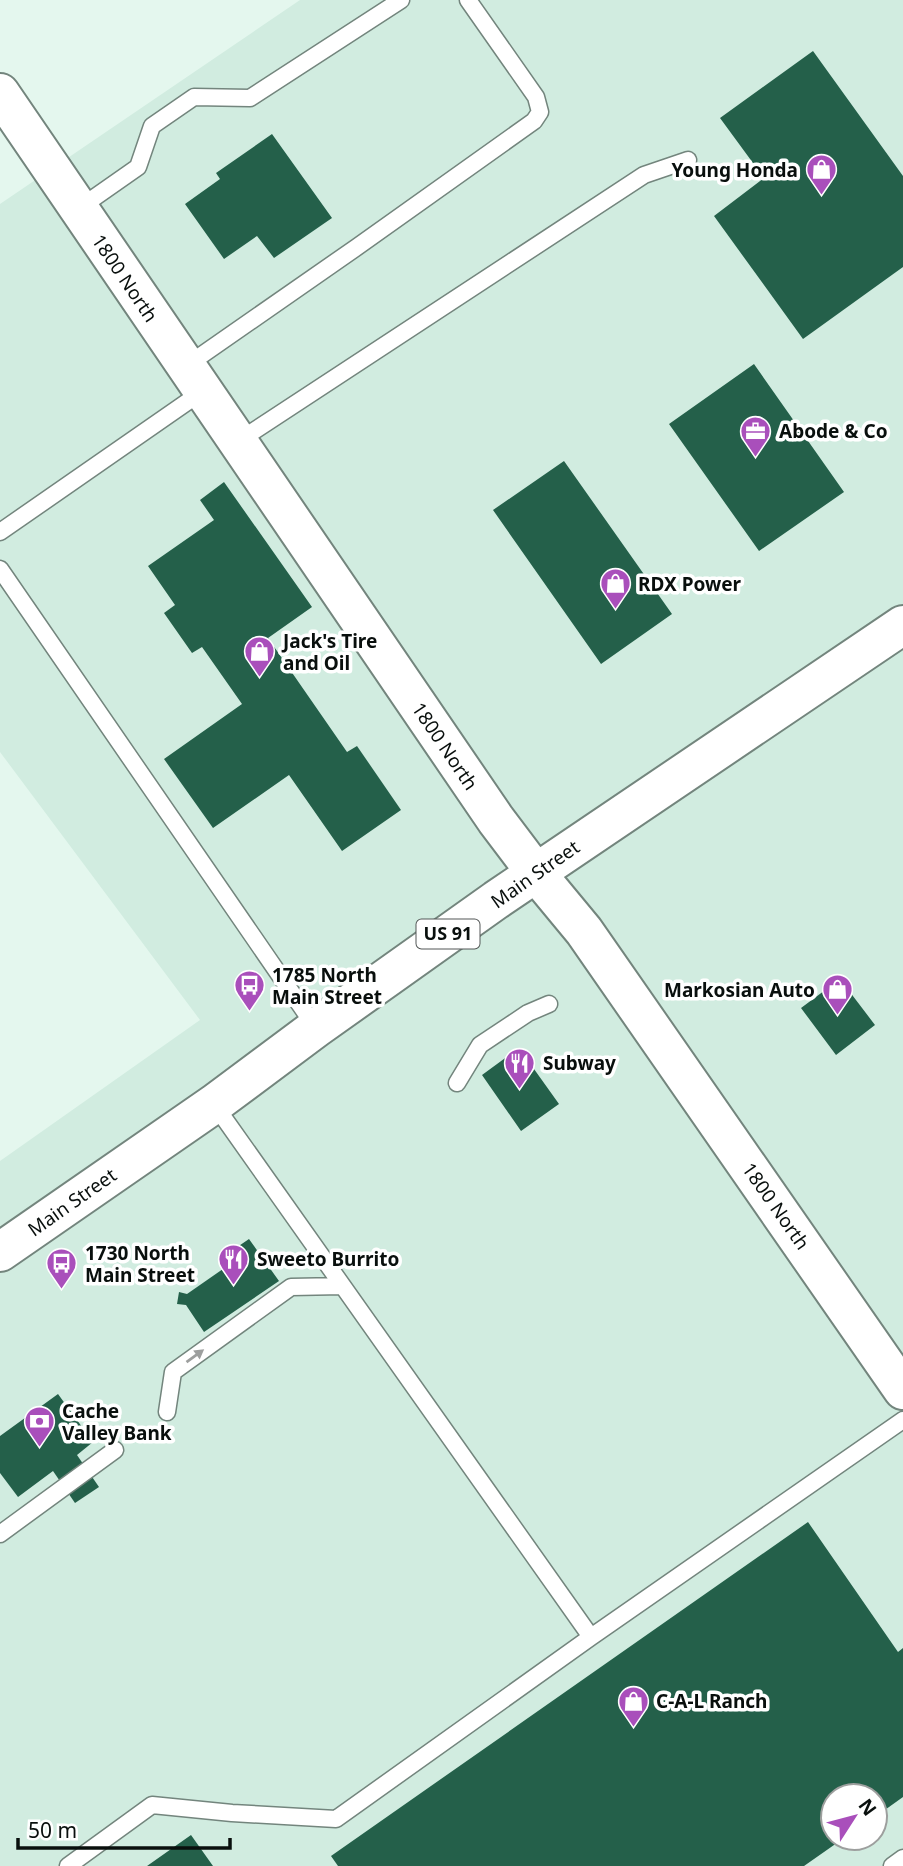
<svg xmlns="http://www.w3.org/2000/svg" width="903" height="1866" viewBox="0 0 903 1866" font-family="'Noto Sans',sans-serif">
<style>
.built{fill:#d1ece0;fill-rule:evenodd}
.building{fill:#24604a}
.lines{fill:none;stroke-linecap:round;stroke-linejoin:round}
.lane-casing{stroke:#73857d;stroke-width:19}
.secondary-casing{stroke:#73857d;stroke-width:42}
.primary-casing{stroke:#73857d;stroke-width:42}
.lane{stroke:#fff;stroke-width:16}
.secondary{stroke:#fff;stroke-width:38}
.primary{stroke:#fff;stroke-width:38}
.oneway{fill:#9d9f9e}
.labels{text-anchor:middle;stroke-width:7;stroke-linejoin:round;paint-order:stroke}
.shield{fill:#fff;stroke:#535756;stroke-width:2}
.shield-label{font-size:18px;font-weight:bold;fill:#090f0d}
.poi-label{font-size:19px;font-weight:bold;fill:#090f0d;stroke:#fff;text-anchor:start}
.street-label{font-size:19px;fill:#090f0d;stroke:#fff}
</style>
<rect width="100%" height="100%" fill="#e4f7ee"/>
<path class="built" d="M300,0H903V1866H0V1161L200,1020L0,752V204ZM833,1796H875V1838H833Z"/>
<path class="building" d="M813,51L903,176V267L803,339L714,216L764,178L720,118Z
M272,134L332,218L274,258L257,236L224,259L185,204L220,179L216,173Z
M754,364L844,492L759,551L669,424Z
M564,461L672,614L601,664L493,510Z
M224,482L312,607L268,638L347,752L357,746L401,810L342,851L289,775L213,828L164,759L242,704L202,647L192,653L164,613L175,605L148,566L214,520L200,500Z
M840,979L875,1025L836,1055L801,1008Z
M519,1048L559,1104L521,1131L482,1075Z
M249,1239L279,1281L204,1332L186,1305L177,1304L179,1292L187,1294L233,1262L227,1254Z
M58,1394L93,1442L77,1455L99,1487L75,1503L53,1471L18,1497L0,1473V1436Z
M808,1522L898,1652L903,1648V1797L875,1817V1796H833V1838H844L804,1866H338L331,1856Z
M191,1835L213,1866H147Z"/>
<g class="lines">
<defs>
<path id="lane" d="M78,209L138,167L152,126L194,97L250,98L401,0
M186,366L357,247L534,121L540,112L536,97L468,0
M237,442L644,175L688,160
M0,532L203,391
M0,569L316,1028
M457,1083L480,1045L528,1013L549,1004
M214,1104L591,1637
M167,1412L173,1372L291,1287L342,1286
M0,1534L115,1450
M68,1866L152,1805L232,1813L336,1819L591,1637L903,1420
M892,1866L903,1858"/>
<path id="secondary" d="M0,93L496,820L536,873L584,931L903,1390"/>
<path id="primary" d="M0,1252L214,1104L316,1028L496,900L903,625"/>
</defs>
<use href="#lane" class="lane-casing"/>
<use href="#secondary" class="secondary-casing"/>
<use href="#primary" class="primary-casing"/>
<use href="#lane" class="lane"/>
<use href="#secondary" class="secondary"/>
<use href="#primary" class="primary"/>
</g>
<defs><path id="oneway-solid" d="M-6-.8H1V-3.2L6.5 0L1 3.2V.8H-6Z" transform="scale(1.75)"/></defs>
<use class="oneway" href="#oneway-solid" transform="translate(195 1356) rotate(-36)"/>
<defs>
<symbol id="shop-pin" viewBox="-11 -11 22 30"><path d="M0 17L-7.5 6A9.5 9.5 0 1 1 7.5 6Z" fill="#a94fbb" stroke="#fff"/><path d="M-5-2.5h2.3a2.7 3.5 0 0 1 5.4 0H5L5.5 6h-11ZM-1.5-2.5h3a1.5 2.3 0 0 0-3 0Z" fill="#fff"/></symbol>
<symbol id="office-pin" viewBox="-11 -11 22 30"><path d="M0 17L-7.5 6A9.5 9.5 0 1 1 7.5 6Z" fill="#a94fbb" stroke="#fff"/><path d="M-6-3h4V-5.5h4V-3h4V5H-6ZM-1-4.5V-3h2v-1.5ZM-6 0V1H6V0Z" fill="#fff"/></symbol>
<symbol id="bus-pin" viewBox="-11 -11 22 30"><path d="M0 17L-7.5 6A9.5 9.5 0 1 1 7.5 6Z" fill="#a94fbb" stroke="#fff"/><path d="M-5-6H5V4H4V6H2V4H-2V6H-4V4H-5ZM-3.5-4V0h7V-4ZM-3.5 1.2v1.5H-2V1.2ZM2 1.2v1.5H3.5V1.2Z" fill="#fff"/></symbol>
<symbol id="restaurant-pin" viewBox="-11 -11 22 30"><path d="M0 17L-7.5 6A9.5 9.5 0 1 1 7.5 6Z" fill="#a94fbb" stroke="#fff"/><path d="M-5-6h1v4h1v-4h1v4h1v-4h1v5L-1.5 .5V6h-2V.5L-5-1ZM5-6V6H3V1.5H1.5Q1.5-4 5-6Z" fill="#fff"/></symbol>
<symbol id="bank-pin" viewBox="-11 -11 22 30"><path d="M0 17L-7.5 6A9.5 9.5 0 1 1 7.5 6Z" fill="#a94fbb" stroke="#fff"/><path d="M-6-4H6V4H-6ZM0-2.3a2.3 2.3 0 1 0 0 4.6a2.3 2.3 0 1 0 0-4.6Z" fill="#fff"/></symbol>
</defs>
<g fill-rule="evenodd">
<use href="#shop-pin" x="804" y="152" width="35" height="47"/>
<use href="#office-pin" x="738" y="414" width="35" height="47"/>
<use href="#shop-pin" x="598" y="566" width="35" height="47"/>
<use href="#shop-pin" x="242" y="634" width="35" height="47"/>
<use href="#bus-pin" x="232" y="968" width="35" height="47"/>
<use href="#shop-pin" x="820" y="972" width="35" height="47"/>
<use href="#restaurant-pin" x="502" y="1046" width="35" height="47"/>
<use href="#restaurant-pin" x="216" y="1242" width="35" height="47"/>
<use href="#bus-pin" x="44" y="1246" width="35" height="47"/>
<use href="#bank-pin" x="22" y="1404" width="35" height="47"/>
<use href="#shop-pin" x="616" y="1684" width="35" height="47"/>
</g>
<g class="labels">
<rect class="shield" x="416.5" y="919.5" width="63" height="29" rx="5"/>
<g class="shield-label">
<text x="448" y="940">US 91</text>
</g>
<g class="poi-label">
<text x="798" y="177" text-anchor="end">Young Honda</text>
<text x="779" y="438">Abode &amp; Co</text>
<text x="638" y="591">RDX Power</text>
<text x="283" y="648">Jack's Tire<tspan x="283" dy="22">and Oil</tspan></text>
<text x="272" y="982">1785 North<tspan x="272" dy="22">Main Street</tspan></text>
<text x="815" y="997" text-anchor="end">Markosian Auto</text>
<text x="543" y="1070">Subway</text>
<text x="85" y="1260">1730 North<tspan x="85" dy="22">Main Street</tspan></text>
<text x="257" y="1266">Sweeto Burrito</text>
<text x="62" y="1418">Cache<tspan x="62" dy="22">Valley Bank</tspan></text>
<text x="656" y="1708">C-A-L Ranch</text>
</g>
<g class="street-label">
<text transform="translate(125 278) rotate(56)" y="7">1800 North</text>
<text transform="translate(445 746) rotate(56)" y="7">1800 North</text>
<text transform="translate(535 874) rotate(-35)" y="7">Main Street</text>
<text transform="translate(72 1202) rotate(-35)" y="7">Main Street</text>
<text transform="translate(776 1206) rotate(55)" y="7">1800 North</text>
</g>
</g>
<g transform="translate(854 1817) rotate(54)"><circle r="33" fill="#ffffff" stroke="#9d9f9e" stroke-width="2"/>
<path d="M0-5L12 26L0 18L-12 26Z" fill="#a94fbb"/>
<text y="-10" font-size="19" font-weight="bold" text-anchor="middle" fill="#090f0d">N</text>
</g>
<path d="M18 1838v10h212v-10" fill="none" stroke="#090f0d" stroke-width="3.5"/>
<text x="28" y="1838" font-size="21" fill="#090f0d" stroke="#ffffff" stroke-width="5" paint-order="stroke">50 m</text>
</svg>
